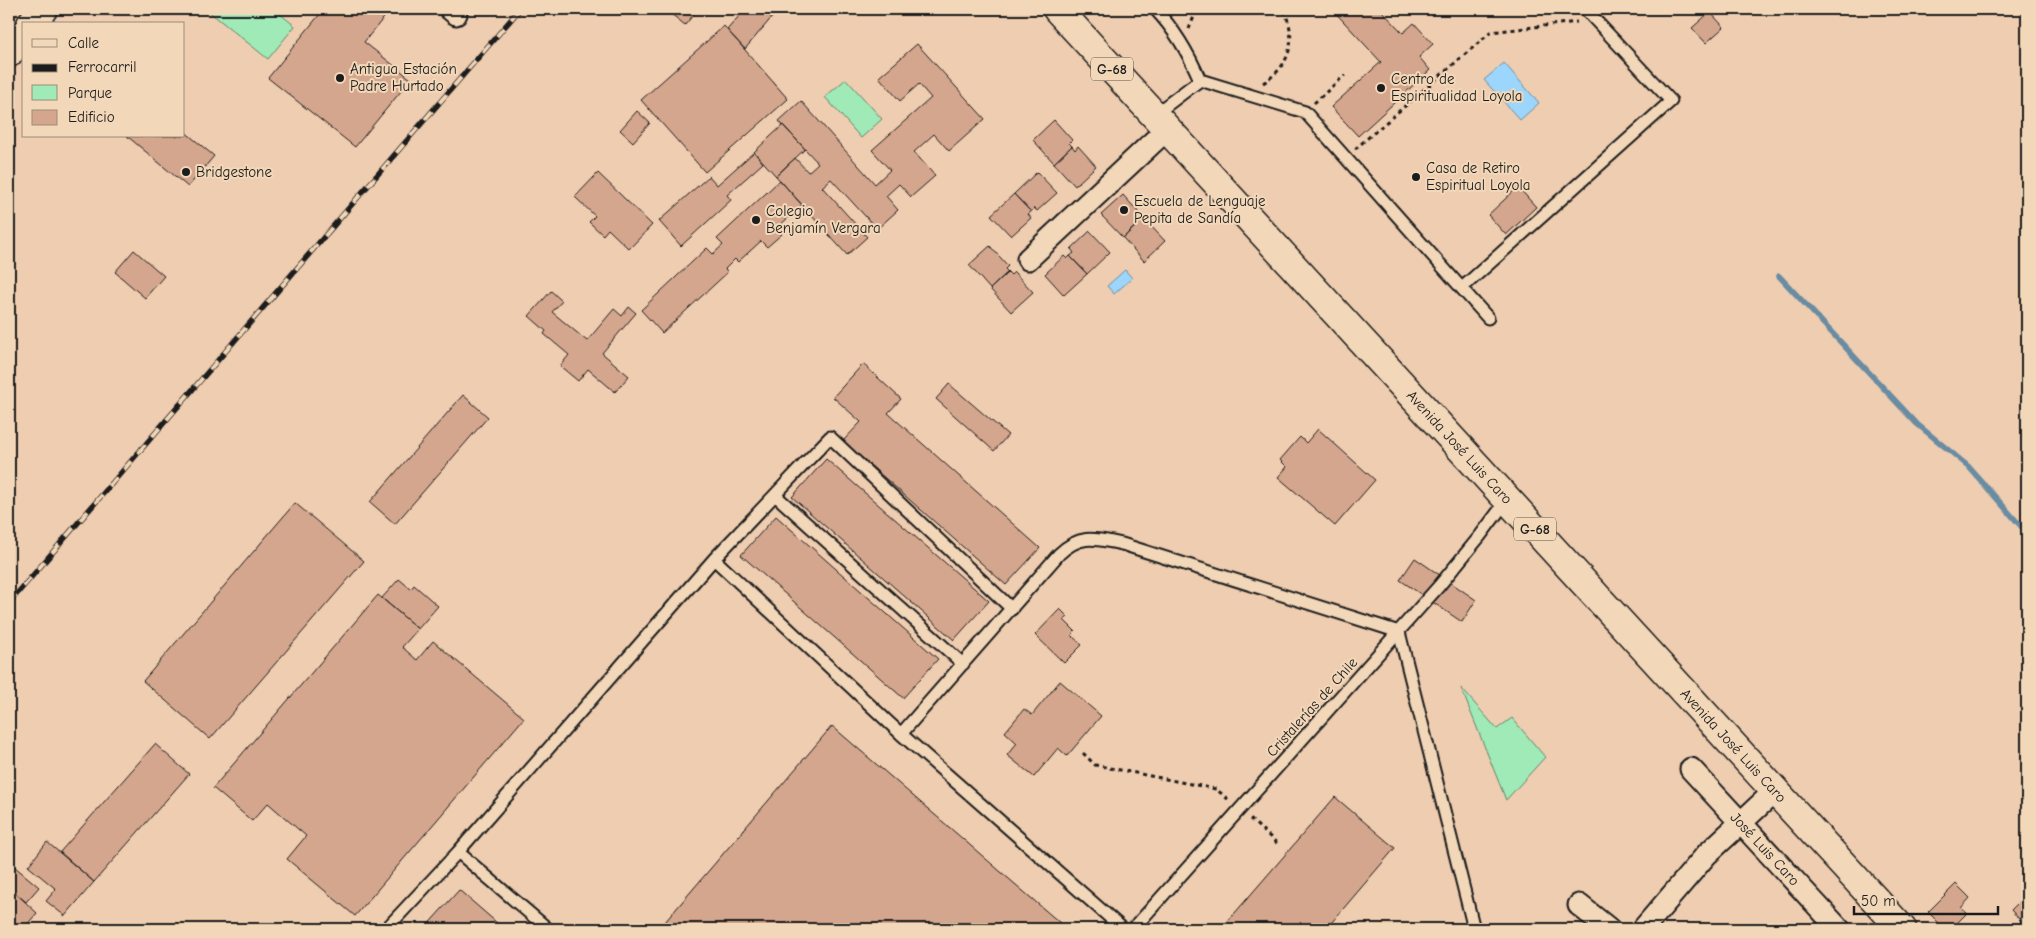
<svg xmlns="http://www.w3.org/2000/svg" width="2036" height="938" viewBox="0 0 2036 938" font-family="'Comic Neue',sans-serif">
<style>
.green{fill:#a0eab8;stroke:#5e836a}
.water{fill:#9cd6fc;stroke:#698ca2}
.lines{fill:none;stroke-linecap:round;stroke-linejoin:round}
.stream{stroke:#698ca2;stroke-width:5.5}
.building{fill:#d4a68e;stroke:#1c1c1c}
.lane-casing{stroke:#1c1c1c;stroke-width:15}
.street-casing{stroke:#1c1c1c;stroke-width:25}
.primary-casing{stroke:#1c1c1c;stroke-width:31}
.path{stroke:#1c1c1c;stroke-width:3;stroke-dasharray:4 4;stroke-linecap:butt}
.lane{stroke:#f2d7b9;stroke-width:11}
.street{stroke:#f2d7b9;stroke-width:21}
.primary{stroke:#f2d7b9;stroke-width:28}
.rail-casing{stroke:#1c1c1c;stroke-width:5.5}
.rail{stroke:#f2d7b9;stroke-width:4;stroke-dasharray:11;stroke-linecap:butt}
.poi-dot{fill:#1c1c1c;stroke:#f2d7b9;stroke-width:2}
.labels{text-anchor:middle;stroke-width:4;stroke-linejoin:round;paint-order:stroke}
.shield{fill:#f2d7b9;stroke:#5c544b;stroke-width:1}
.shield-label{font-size:14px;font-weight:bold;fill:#1c1c1c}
.poi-label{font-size:15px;fill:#1c1c1c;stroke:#f2d7b9;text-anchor:start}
.street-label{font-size:15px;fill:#1c1c1c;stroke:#f2d7b9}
</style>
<rect width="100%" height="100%" fill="#efcdb0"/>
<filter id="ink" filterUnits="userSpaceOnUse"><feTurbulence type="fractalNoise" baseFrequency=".02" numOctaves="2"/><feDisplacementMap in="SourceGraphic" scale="10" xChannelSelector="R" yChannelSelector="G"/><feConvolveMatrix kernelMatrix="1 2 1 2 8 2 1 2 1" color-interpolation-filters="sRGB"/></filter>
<g filter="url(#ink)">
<path class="green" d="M208,9H274L295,26L268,59L207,10Z
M846,79L882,119L861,138L825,97Z
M1461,688L1497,729L1512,718L1545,757L1506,800Z"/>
<path class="water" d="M1504,63L1539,103L1520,120L1484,80Z
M1125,270L1132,278L1114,294L1107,286Z"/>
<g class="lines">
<path class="stream" d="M1779,276L1917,424L1968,466L2027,533"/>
</g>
<path class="building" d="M324,9H391L364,42L411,79L355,147L268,78Z
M673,9H698L685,25L670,13Z
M745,9H779L745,49L727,30Z
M1332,9H1380L1403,33L1414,23L1433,44L1419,57L1430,70L1358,136L1331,107L1381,62Z
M1710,12L1724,27L1706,43L1692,28Z
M724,26L788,99L705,172L641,100Z
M917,44L985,119L949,151L934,134L914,152L935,176L911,197L899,184L886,196L898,210L877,229L831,179L822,187L867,237L847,255L776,176L795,158L808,172L818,163L779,121L801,101L875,184L890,170L872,150L931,98L919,84L900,101L879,77Z
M637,111L650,123L633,142L620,130Z
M1054,120L1072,140L1069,143L1072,146L1054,163L1033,140Z
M783,125L805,149L776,176L754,152Z
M184,131L214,156L188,187L127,136H184Z
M1072,146L1075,150L1078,146L1096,166L1075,186L1054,163Z
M754,152L763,163L727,195L731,200L681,246L659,221L709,176L717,185Z
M1037,172L1057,193L1037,211L1034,208L1031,212L1014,194Z
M598,173L652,225L629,249L608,229L603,235L589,222L595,216L575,197Z
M780,180L802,205L777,228L782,234L767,247L761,241L738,262L735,259L725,269L728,272L662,333L641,310L707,248L713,254L723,245L717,239Z
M1518,187L1536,207L1506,235L1488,215Z
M1014,194L1031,212L1028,214L1031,218L1011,236L991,215Z
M1123,195L1141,215L1138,218L1141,221L1123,238L1101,215Z
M1141,221L1144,225L1147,222L1165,241L1144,261L1123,238Z
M1090,231L1110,252L1087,274L1070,256L1074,253L1071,249Z
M990,246L1008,266L1005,269L1008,272L990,289L969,265Z
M134,250L164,276L145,298L115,272Z
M1064,256L1067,259L1070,256L1087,274L1064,295L1045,274Z
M1008,272L1011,275L1014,272L1033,292L1011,312L990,289Z
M551,291L562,301L552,312L587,341L614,309L622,316L629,307L636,313L602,353L629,376L615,392L588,369L578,381L560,366L569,355L544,334L546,331L529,316Z
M863,364L901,399L888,413L1040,548L1006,585L843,441L861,422L833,397Z
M949,384L1008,435L994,451L936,399Z
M463,395L488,417L395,524L370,502Z
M1318,429L1375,480L1335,526L1278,477L1287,467L1280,460L1300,437L1306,443Z
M826,459L989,601L954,640L792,497Z
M295,503L364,561L210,739L143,681Z
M776,516L938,659L903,698L741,555Z
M1415,558L1476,600L1462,622L1400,580Z
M399,579L411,589L414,585L438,606L418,629L382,598Z
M378,595L418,629L402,647L417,660L433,641L524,718L355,916L287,859L306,836L268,803L252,821L213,788Z
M1060,609L1068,617L1064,620L1075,631L1071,635L1082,645L1064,663L1035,635Z
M1060,681L1101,716L1067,756L1058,748L1034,777L1007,755L1017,743L1005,732L1024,709L1032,715Z
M832,726L1067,929H659Z
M155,744L189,774L94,882L60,852Z
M1335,797L1395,848L1326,929H1221Z
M47,842L94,882L65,916L46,901L56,889L28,866Z
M9,862L39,887L26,902L9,887Z
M1956,884L1970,898L1961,908L1967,913L1951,929H1945L1928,912Z
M9,887L37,913L23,929H9Z
M459,890L504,929H424Z
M2025,896L2027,899V912L2019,919L2011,910Z
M2027,912V928L2019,919Z"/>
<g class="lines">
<defs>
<path id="lane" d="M1155,9C1175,30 1189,54 1200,80L1305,112L1488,318
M1154,115L1200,80
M1462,288L1671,101L1585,9
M775,495L963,664
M714,559L901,734L1123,929
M901,734L1059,554C1081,533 1096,539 1122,544L1399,632L1474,929
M458,852L548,929
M386,929L458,852L714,559L830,437L1012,609
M1133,929L1439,586L1480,536L1507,500"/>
<g id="street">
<path d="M450,9L456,14"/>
<path d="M1028,259L1167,129"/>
<path id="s1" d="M1691,769L1839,929"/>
<path d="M1579,905L1609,929"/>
<path d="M1643,929L1707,854L1775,791"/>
</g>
<g id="primary">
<path id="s2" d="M1057,9L1902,929"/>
<path d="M31,24L43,9"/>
<path d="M9,53L24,34"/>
</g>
</defs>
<use href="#lane" class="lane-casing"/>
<use href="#street" class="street-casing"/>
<use href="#primary" class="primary-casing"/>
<path class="path" d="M1189,29L1197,9
M1263,83C1291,66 1298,37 1283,9
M1314,103L1345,75
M1355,149L1491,32L1577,22
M1083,753L1095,765L1216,789L1229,800
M1250,819L1279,845"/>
<use href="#lane" class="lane"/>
<use href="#street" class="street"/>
<use href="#primary" class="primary"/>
<defs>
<path id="rail" d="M9,603L520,9"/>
</defs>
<use href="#rail" class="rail-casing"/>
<use href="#rail" class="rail"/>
</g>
</g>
<g class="poi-dot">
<circle cx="340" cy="78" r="5"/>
<circle cx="1381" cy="88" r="5"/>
<circle cx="186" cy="172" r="5"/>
<circle cx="1416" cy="177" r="5"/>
<circle cx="1124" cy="210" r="5"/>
<circle cx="756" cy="220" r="5"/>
</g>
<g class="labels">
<g class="shield">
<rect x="1091" y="57.5" width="42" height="23" rx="4"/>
<rect x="1514" y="517.5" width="42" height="23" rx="4"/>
</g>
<g class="shield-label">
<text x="1112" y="74">G-68</text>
<text x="1535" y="534">G-68</text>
</g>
<g class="poi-label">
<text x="350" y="74">Antigua Estación<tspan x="350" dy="17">Padre Hurtado</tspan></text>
<text x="1391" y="84">Centro de<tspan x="1391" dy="17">Espiritualidad Loyola</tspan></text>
<text x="1426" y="173">Casa de Retiro<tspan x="1426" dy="17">Espiritual Loyola</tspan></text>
<text x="196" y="177">Bridgestone</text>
<text x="1134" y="206">Escuela de Lenguaje<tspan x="1134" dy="17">Pepita de Sandía</tspan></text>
<text x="766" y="216">Colegio<tspan x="766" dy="17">Benjamín Vergara</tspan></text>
</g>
<g class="street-label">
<text dy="5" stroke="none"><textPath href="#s2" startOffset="595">Avenida José Luis Caro</textPath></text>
<text transform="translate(1312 707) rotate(-48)" y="5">Cristalerías de Chile</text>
<text dy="5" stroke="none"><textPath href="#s2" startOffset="1000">Avenida José Luis Caro</textPath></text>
<text dy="5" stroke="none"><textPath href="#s1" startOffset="109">José Luis Caro</textPath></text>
</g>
</g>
<rect width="2036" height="938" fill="none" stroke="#f2d7b9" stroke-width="30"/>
<rect x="15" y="15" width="2006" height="908" fill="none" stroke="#1c1c1c" stroke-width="2" filter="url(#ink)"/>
<rect x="22" y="22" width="162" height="115" fill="#f2d7b9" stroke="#9c8c7a"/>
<rect x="32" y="39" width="25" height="8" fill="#f2d7b9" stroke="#9c8c7a"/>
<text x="68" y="48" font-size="15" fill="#1c1c1c">Calle</text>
<rect x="32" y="64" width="25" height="8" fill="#1c1c1c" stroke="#9c8c7a"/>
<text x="68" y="72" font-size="15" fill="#1c1c1c">Ferrocarril</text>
<rect x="32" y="85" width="25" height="15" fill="#a0eab8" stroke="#9c8c7a"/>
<text x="68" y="98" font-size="15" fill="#1c1c1c">Parque</text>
<rect x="32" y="110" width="25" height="15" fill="#d4a68e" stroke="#9c8c7a"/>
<text x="68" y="122" font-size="15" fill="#1c1c1c">Edificio</text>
<path d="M1854 906v8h144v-8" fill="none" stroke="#1c1c1c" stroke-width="2.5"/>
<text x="1861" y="906" font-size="15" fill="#1c1c1c" stroke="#f2d7b9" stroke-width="4" paint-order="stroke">50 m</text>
</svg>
